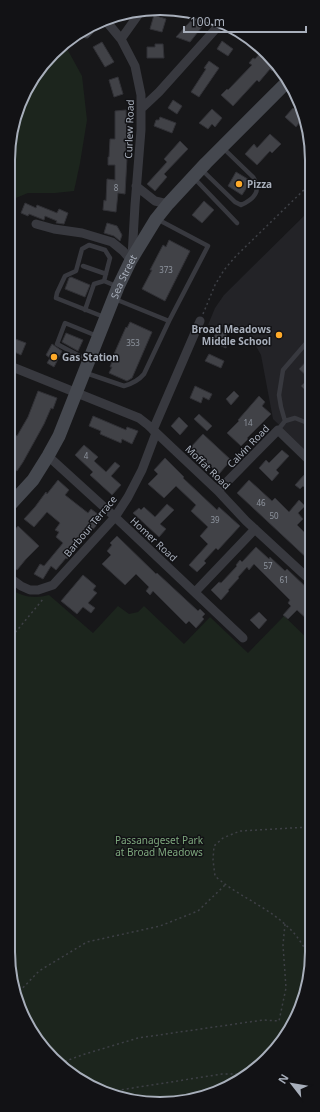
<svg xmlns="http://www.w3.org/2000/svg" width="320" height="1112" viewBox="0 0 320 1112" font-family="'Noto Sans',sans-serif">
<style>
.built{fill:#232327}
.green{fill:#1c251d}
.building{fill:#414247;stroke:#313136}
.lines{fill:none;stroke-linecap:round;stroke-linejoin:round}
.path{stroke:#3e4046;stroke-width:1.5;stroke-dasharray:2 3;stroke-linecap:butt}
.lane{stroke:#38393f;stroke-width:4.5}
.street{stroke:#38393f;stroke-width:9}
.secondary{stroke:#45484f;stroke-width:13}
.poi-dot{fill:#ffaa29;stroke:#121215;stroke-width:1.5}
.labels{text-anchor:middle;stroke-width:3;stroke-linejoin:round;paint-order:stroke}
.number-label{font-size:8px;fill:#8e949e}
.street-label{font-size:10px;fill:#a8afbb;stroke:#121215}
.poi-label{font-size:10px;font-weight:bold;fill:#a8afbb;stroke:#121215;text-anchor:start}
.park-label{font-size:10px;fill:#7da77d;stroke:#121215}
.rim{fill:none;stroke:#a8afbb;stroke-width:2}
</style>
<rect width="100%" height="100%" fill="#171719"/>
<path class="built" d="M311,209L310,455L273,419L261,355L252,339L243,331L234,328L208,325L215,308L224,295Z"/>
<path class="green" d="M65,45L82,76L87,120L80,163L74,191L55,193H28L11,200V131L33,76Z
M9,588C22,597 34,599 49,595L93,633L118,606L129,614L138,612L144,606L184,644L210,617L248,653L284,616L310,641L309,981L292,1028L252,1073L200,1099L150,1104L93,1088L46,1052L19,1010L8,952Z"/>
<path class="building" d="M197,14L209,18L190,42L176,37Z
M154,15L166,19L162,32L150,29Z
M90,28L94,32L88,38H85L79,32Z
M222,41L233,49L228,56L217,49Z
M102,42L114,62L105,67L93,47Z
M155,44H163L164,58H147V47H155Z
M262,51L266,54L268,53L277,65L272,71L270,69L259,82L257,80L233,106L221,95L227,89L228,90L252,65L249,63L253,58L255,59Z
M209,61L219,68L199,97L191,92L206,69L204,68Z
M118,77L123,94L114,97L109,80Z
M173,100L182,106L177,114L168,108Z
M293,108L303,118L296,127L285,117Z
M212,109L222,118L215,127L212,124L208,129L199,123Z
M126,110L127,140H128L125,194L118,193L116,212L103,210L104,200L106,201L107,179L115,180V165H108V157H109L110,139H115V111Z
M160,117L176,123L172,133L154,126L156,120H159Z
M270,134L281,144L272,153L270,151L257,165L245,154L254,144L257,148Z
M180,141L188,149L164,174L167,177L155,191L147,184L167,162L164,159Z
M236,172L251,181L242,195L228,186Z
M204,201L214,210L202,223L192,215Z
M25,203L36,208L37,205L57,213L59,209L68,213L64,224L57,223H56L57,221L45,216L44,220L29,214L28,216L21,213Z
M107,223L117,226L122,235L120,241L114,236L104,233Z
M169,240L190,251L165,301L142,289L152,270H150L163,245L166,247Z
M71,277L90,285L85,297L65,289L69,278Z
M130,322L152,332L132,378L127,381L109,373L112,367H110L115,354H114L126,327L127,328Z
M217,330L227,334L224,340L228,342L226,348L212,342Z
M66,333L83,340L78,351L62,342Z
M10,337L26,343L21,355L10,350Z
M52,344L62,351L54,367L47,363L50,358L46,355Z
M209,354L224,361L221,368L205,361Z
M310,357V395L301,386L309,378L299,369Z
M195,386L212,394L209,400L203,397L201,403L190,398Z
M38,391L57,398L53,409L51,408L44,424L23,462L17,471L14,469L10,475V437L12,433L17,436L28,417Z
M234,391L239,396L231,405L226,399Z
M259,396L265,402L262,406L271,414L247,438L248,439L241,446L227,433L239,421L238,420Z
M199,414L212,426L207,431L194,419Z
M93,416L126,430L127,427L138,431L132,444L122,439L121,443L100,434L101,431L89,426Z
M179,417L188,426L180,435L171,426Z
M203,434L231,460L219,474L190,448Z
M84,445L98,457L94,461L106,472L115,462L120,466L111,476L121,485L112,495L90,475L93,472L75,455Z
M282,450L289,456L276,470L279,473L272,481L259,468L266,460L269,463Z
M165,458L184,477L183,478L217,510L219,507L240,526L218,550L216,548L204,561L206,563L197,572L189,565L208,544L200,536L208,527L191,511L196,505L176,486L164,498L148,484L158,474L154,470Z
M304,475L310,481V483L305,488L303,486L300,489L295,485Z
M58,480L69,490L65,495L88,513L91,509L103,518L82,542L81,541L67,559L66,558L56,570L51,566L43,579L34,574L40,564L44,566L63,543L56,537L59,532L55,530L60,523L47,512L34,527L24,519L35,507L46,492L47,494Z
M249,480L272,501L275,498L289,512L299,500L305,506L298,513L303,519L297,525L310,538V561L237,493Z
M167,504L174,510L160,524L166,529L159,537L133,513L139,508L141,510L144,507L155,517Z
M18,526L39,546L26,559L17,570L9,564V536Z
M117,536L156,574L157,573L198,611L200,609L205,614L202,617L204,619L196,628L189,621L186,624L153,591L150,595L146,591L149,587L136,574L125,585L102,564L111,555L107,551L112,545L110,543Z
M256,547L269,559L270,557L285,571L287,569L310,591V622L297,610L288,619L283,615L291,606L288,603L290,600L254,564L249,570L247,567L238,577L239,578L228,590L229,591L221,600L211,590L219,582L221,583L237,566L236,565L240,560L242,562Z
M83,575L96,586L93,590L97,593L88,603L95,608L91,613L83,607L77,614L61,601Z
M259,612L267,620L259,629L250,620Z"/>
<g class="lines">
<path class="path" d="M203,314L215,285L224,270L236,256L311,183
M9,640L44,598
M309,955C303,946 297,935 289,928C267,906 237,896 215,876L213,860L214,846L223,838L240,831L309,827
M16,995L39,971L87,942L160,926L198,911L225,885
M60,1063L85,1054L138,1038L263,1020L279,1021L286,988L283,945L285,924
M107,1092L222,1074H250"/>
<path class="lane" d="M202,170L235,202L241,205C254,199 262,191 253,177L223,148
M194,178L237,223
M83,266L106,274
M104,281L110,258L105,250L89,245L82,249L76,271L65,276L57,293L56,298L104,317
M115,299L169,321L208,246L157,219
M85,310L94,284L104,281L116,286
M89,361L57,344L65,323L97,336
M86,373L124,386C131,384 139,380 144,374L169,321
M285,421L281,407L279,395L283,370L308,341
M278,430L285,421L295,418L310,424"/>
<path class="street" d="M106,21L121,39
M142,108L159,92L221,23
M136,186L155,201L168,204
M36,224L54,229L82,233L112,242L123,251L131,260
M132,257L135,205L141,130V95L135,66L121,39L141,11
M10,366L139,418L148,425L218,491L246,521L310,580
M153,430L200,321
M48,456L115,517L243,638
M218,491L278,430L310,461
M9,577L21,586L30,590H38L53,585L115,517L128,497L142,470L156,433
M195,592L255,529"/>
<path class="secondary" id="s1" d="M10,505L33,480L48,456L59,436L118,287L131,260L156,219L168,204L206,163L288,81"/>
</g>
<g class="poi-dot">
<circle cx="239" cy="184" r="4"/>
<circle cx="279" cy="335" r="4"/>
<circle cx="54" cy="357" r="4"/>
</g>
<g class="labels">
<g class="number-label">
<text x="116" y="191">8</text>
<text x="166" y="273">373</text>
<text x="133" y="346">353</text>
<text x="248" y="426">14</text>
<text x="86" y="459">4</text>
<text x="261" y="506">46</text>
<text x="274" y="519">50</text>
<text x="215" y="523">39</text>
<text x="268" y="569">57</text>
<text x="284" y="583">61</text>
</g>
<g class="street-label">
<text transform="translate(129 129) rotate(-88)" y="4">Curlew Road</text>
<text dy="4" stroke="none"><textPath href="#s1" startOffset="257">Sea Street</textPath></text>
<text transform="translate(248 446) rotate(-46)" y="4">Calvin Road</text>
<text transform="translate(208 467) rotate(44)" y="4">Moffat Road</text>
<text transform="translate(90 526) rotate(-50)" y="4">Barbour Terrace</text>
<text transform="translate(154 539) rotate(43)" y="4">Homer Road</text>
</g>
<g class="poi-label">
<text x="247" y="188">Pizza</text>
<text x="271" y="333" text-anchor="end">Broad Meadows<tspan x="271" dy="12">Middle School</tspan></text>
<text x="62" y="361">Gas Station</text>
</g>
<g class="park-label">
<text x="159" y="844">Passanageset Park<tspan x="159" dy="12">at Broad Meadows</tspan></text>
</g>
</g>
<path d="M0 0H320V1112H0ZM160 15H160A145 145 0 0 1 305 160V952A145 145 0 0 1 160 1097H160A145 145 0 0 1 15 952V160A145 145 0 0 1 160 15Z" fill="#121215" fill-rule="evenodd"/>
<path class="rim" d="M160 15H160A145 145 0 0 1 305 160V952A145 145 0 0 1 160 1097H160A145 145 0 0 1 15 952V160A145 145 0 0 1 160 15Z"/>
<g transform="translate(292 1084) rotate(301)" stroke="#121215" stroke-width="3" paint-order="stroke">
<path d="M0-3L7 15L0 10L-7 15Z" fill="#a8afbb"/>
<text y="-6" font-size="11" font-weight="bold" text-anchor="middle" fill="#a8afbb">N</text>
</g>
<path d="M184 26v6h122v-6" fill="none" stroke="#a8afbb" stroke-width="2"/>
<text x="190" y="26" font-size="12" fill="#a8afbb" stroke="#121215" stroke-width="3" paint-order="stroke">100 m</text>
</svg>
